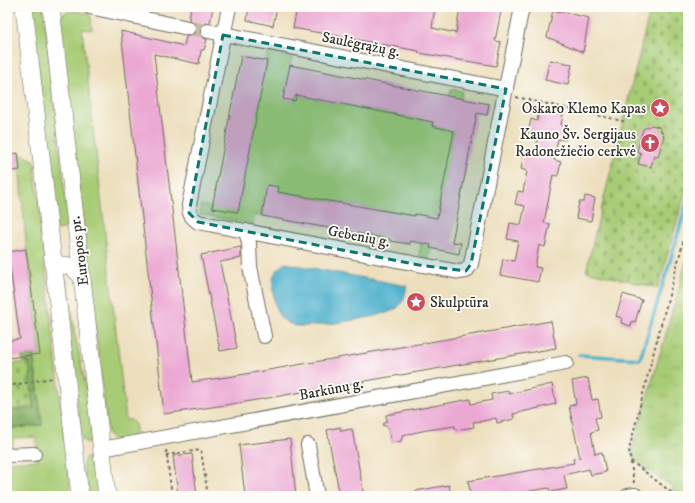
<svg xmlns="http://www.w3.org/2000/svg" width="695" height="503" viewBox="0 0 695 503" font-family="'IM FELL DW Pica',serif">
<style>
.grass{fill:#a8cc76;stroke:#6a7c50}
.forest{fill:url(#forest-crowns);stroke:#586e49}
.cemetery{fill:url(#cemetery-stones);stroke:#6a7c50}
.park{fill:url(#park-tufts);stroke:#6a7c50}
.water{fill:#4db0cc;stroke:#3c6e7c}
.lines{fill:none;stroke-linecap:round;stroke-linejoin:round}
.stream{stroke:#4db0cc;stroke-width:3.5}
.building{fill:#eba8d3}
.minor-tunnel{stroke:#c6bba0;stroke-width:14;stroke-dasharray:14 7;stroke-linecap:butt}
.minor-casing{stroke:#6f6a5e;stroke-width:16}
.major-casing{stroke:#6f6a5e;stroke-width:18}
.path{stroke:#6f6a5e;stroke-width:2;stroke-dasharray:3 3;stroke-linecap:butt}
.minor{stroke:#fff;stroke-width:14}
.major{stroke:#fff;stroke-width:17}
.marked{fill:#0f766e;fill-opacity:0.2;stroke:#0f766e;stroke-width:3;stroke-dasharray:8 5;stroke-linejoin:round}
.labels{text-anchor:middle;stroke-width:3.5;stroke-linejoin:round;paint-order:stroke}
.street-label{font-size:15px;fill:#2b2b2b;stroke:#fdfcf7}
.poi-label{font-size:15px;fill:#2b2b2b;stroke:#fdfcf7;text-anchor:end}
</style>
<defs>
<pattern id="forest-crowns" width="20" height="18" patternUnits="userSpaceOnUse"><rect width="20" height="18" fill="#86b067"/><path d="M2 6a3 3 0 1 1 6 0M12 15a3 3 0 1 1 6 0" fill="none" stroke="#6e8f55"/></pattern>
<pattern id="cemetery-stones" width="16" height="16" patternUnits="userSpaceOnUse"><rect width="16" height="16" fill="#a8cc76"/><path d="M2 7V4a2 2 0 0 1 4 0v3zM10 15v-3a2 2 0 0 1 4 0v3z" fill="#91af66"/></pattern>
<pattern id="park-tufts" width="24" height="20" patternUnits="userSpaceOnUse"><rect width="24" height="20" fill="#a8cc76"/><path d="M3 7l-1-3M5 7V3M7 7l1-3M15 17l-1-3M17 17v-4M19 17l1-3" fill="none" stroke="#91af66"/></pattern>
</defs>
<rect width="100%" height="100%" fill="#fdfcf7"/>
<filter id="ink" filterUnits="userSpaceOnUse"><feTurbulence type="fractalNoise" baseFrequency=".025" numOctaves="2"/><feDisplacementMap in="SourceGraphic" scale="8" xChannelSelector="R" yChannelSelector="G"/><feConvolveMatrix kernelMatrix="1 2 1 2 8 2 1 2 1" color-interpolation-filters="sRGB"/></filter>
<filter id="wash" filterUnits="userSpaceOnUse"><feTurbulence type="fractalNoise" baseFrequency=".012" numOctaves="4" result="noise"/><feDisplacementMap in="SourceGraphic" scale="16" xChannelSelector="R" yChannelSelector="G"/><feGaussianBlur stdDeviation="0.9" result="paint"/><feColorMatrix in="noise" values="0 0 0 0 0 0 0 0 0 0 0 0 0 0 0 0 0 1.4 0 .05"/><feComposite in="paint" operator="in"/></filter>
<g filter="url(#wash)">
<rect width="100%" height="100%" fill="#eddfbd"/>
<path class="grass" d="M31,7H43L69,228L56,230Z
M70,11L88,13L91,17L92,30L82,29L126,420H131C147,434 122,450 108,435L59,23L61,15Z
M268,53L292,56L284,99L295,101L296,95L433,122L432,126L443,129L451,89L462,91L429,259L419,256L426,216L415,214L414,222L409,215L278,192L267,185L262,216L255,215L253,225L200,214L201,205L238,212Z
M18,153L34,160L71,496H7V462L38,460L36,437L13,438V445L11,450H7V429L42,425L37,381L33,355L40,354L27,253Z
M65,277L68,282L75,335L88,396L93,439L88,443L82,440L62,281Z
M90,457L95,462L100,496H86L83,463L85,458Z"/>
<path class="forest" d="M33,355L37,381L42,425L7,429V411L33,407L29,362H24L21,356Z"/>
<path class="cemetery" d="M651,7H688V183L658,288L586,271Z
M29,362L33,407L7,411V364Z"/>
<path class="park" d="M688,254V496H671L673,487L636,462L632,450L678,292Z"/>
<path class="water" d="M285,263L407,286C405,294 404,303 397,308C387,317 310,328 296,326C293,325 287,323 285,321C275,315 275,301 273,291C271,277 274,271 285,263Z"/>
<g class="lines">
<path class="stream" d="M579,355L640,359L671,258L688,199"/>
</g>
<g id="blocks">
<path class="building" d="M191,7H213L210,23H205L200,29V34L203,38L207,39L204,50H201L199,64L154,54L192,382L234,376L551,321L556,348L239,403L164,414L121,31L184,46L186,36H190L194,34L196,29L194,22L189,20Z
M249,7H277L273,26L247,20Z
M297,7H435L432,28L456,33L460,7H474L501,11L495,41L501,42L496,66L419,53V51L293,28Z
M553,10L589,18L583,52L547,37Z
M241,56L267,61L238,212L212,208Z
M550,60L572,64L568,85L545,80Z
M290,65L489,104L487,115L477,113L452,242L461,243L459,254L430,248L431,245L410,241V244L390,241V239L262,216L267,185L279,187L278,192L415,216V214L437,218L454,131L432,126L433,122L296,95L295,101L283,99Z
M539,111L563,115L561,125L567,126L565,140L558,139L554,160L561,162L558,176L553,175L544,223L550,224L545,247L539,245L535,267L541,268L538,282L500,275L503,259L514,261L518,241L507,239L510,223L521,225L525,206L515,204L518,191L523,192L527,171L521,169L524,152L535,155L538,135L528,133L531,119L537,121Z
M652,125L659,127L664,136L658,157L654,156L651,167L638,164L641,153L637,151L643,129Z
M18,153L20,170L7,172V155Z
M585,196L595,198L591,221L576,218L579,202H584Z
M241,247V258L220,262L237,348L220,351L201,255Z
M26,249L40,354L7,358V341L20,339L8,252Z
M623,294L642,300L635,322L632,321L631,326L621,323L622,318L616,316Z
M588,378L592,400L598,399L601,417L595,418L598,430L591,432L595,454L602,452L606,472L591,475L589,469L564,475L567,489L550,492L549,488L530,491L531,496H509V493L493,496H471L468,481L574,463L573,459L580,458L569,406L576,404L572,381Z
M552,384L556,404L513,414L514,419L497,423L496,418L483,421L473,422L474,427L456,430L455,426L427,430L403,435L401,441L391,443L388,427L382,425L387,421L386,415L470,399L471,404L492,400L491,394L509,391V394Z
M340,427L341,431L352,429L364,496H340L327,430Z
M290,439L296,496H245L239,445Z
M192,454L197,496H178L173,456Z
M449,485L451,496H415V491Z"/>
</g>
</g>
<g filter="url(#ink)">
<use href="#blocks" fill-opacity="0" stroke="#6f6a5e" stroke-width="1"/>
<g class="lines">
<path class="minor-tunnel" d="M188,28L208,31"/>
<defs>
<path id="minor" d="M90,7L188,28
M229,7L189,205C189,214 191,217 198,222L459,272L466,271L471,264L522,7
M208,31L506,89
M246,231L249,243L250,267L264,336
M308,445L317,496
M102,449L566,363
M7,455L34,454
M628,496L635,495"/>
<path id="major" d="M24,7L80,496
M51,7L107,496
M53,265C68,264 72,266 82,277"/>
</defs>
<use href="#minor" class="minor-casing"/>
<use href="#major" class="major-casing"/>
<path class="path" d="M516,97L627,122
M7,386L53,378
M166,450L172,496
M166,455L201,450L208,496
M631,461L676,496
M634,483L629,450L650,366L688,224"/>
<use href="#minor" class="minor"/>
<use href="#major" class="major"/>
</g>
</g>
<path class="marked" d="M223,35L506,89L471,264L466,271L419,265L198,222L189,213Z"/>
<defs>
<symbol id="sight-disc" viewBox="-11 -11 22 22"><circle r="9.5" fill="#d1495b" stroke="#fdfcf7"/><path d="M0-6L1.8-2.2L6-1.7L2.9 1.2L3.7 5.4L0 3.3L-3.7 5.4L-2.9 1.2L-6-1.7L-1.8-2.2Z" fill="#fff"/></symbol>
<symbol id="church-disc" viewBox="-11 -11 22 22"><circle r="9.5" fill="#d1495b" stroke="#fdfcf7"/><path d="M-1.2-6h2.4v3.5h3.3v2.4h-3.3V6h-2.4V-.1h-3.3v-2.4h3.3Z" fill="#fff"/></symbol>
</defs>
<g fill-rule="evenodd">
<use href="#sight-disc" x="649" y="97" width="22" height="22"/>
<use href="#church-disc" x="639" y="132" width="22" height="22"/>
<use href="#sight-disc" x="405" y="291" width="22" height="22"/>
</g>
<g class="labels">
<g class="street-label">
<text transform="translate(361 44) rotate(11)" y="5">Saulėgrąžų g.</text>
<text transform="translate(359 236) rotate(11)" y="5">Gebenių g.</text>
<text transform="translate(79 251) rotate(-97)" y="5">Europos pr.</text>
<text transform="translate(331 389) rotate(-11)" y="5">Barkūnų g.</text>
</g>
<g class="poi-label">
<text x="646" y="113">Oskaro Klemo Kapas</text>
<text x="636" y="139">Kauno Šv. Sergijaus<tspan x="636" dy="17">Radonežiečio cerkvė</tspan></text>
<text x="430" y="307" text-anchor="start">Skulptūra</text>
</g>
</g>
<rect width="695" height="503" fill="none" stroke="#fdfcf7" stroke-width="24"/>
</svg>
